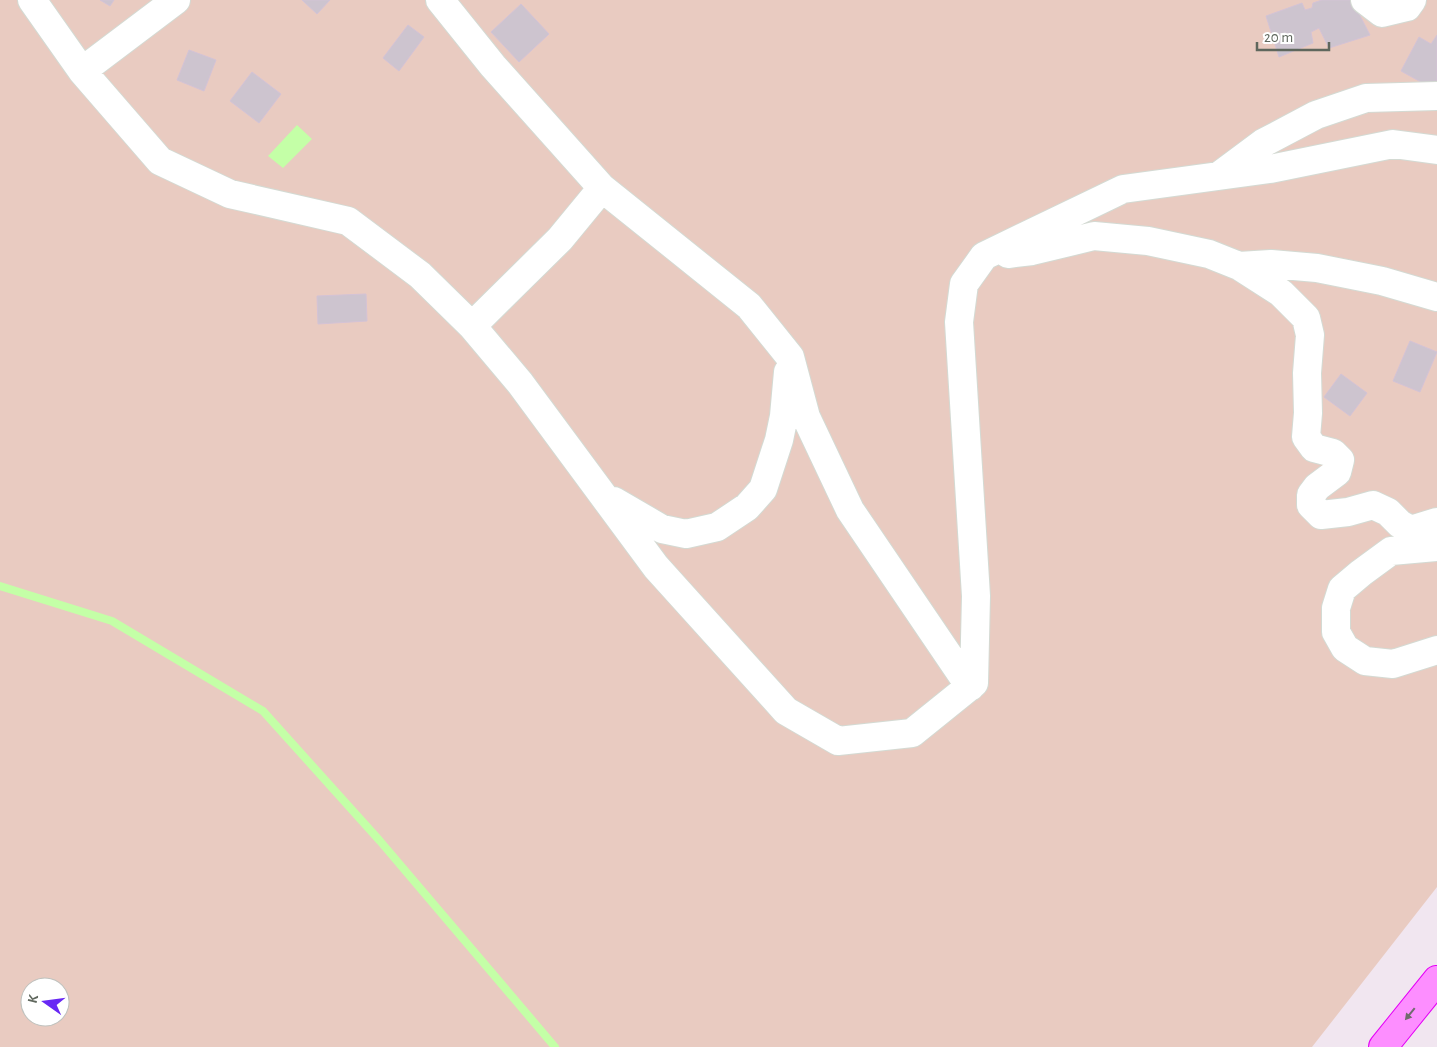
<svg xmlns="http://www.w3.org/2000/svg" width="1437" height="1047" viewBox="0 0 1437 1047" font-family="'Alegreya Sans',sans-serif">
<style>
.green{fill:#e9cbc1;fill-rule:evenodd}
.water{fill:#c4ffa7}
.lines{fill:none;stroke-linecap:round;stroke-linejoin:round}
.stream{stroke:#c4ffa7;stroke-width:8}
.building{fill:#cdc4cf;stroke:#d4c3d6}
.minor-casing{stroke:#d4dad3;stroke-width:30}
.motorway-casing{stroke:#e400f6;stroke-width:30}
.minor{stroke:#fff;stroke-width:28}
.motorway{stroke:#fd8eff;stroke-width:28}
.oneway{fill:#6f6b6d}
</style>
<rect width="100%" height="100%" fill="#f1e6f0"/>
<path class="green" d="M0,0H1437V887L1312,1047H0ZM30,987H60V1017H30Z"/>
<path class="water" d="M297,125L312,139L283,168L268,156Z"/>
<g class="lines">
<path class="stream" d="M0,586L112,621L263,711L380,841L555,1047"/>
</g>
<path class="building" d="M100,0H114L110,6Z
M302,0H330L317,14Z
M1322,0H1352L1370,35L1329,48L1319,28L1311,32L1313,43L1279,57L1266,16L1302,3L1305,10L1312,8L1313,3Z
M521,4L549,34L519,62L491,32Z
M408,25L424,37L399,71L383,58Z
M1437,35V91L1401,71L1419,37L1431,44Z
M189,50L216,60L204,91L177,80Z
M252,72L281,94L259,123L230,101Z
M366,294L367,321L318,324L317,296Z
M1410,341L1437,352L1420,392L1393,381Z
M1341,374L1367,393L1350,416L1324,397Z"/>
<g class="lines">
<defs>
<path id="minor" d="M32,0L82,71L160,161L230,194L348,221L420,275L472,326L520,383L656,567L786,711L838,741L912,733L974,683L976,596L959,322L964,284L984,256L1123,189L1270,169L1393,144L1437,150
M440,0L493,66L602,188L560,239L472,326
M1365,0L1382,13L1407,7L1412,0
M82,71L176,0
M1220,175L1263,143L1316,115L1366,98L1437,96
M602,188L749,306L790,357L806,417L850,510L970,687
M1008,254L1032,251L1094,236L1148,241L1209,254L1239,266L1281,293L1306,318L1310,335L1307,373L1308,413L1306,437L1314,448L1333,453L1340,460L1337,472L1317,487L1311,495V505L1321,515L1348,512L1373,505L1388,512L1400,524L1411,530L1437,522
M1239,266L1271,264L1317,268L1382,281L1437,297
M614,501L662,529L686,534L717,527L747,507L763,489L779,440L784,416L788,372
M1437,547L1391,551L1361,573L1342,589L1336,608V632L1345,648L1365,661L1393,664L1437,650"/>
<path id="motorway" d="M1383,1047L1437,980"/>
</defs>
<use href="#minor" class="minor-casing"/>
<use href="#motorway" class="motorway-casing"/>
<use href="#minor" class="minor"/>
<use href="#motorway" class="motorway"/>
</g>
<defs><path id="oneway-solid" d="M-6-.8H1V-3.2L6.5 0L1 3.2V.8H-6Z" transform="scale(1.25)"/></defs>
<use class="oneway" href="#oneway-solid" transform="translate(1410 1014) rotate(129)"/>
<g transform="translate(45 1002) rotate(284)"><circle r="24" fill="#ffffff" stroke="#bfc2be"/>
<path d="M0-4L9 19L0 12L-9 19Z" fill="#6828f4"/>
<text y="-8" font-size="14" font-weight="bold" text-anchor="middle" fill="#5f675d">K</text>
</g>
<path d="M1257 42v8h72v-8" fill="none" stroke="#5f675d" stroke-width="2.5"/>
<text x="1264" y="42" font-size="15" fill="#5f675d" stroke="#ffffff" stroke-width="4" paint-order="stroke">20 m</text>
</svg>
